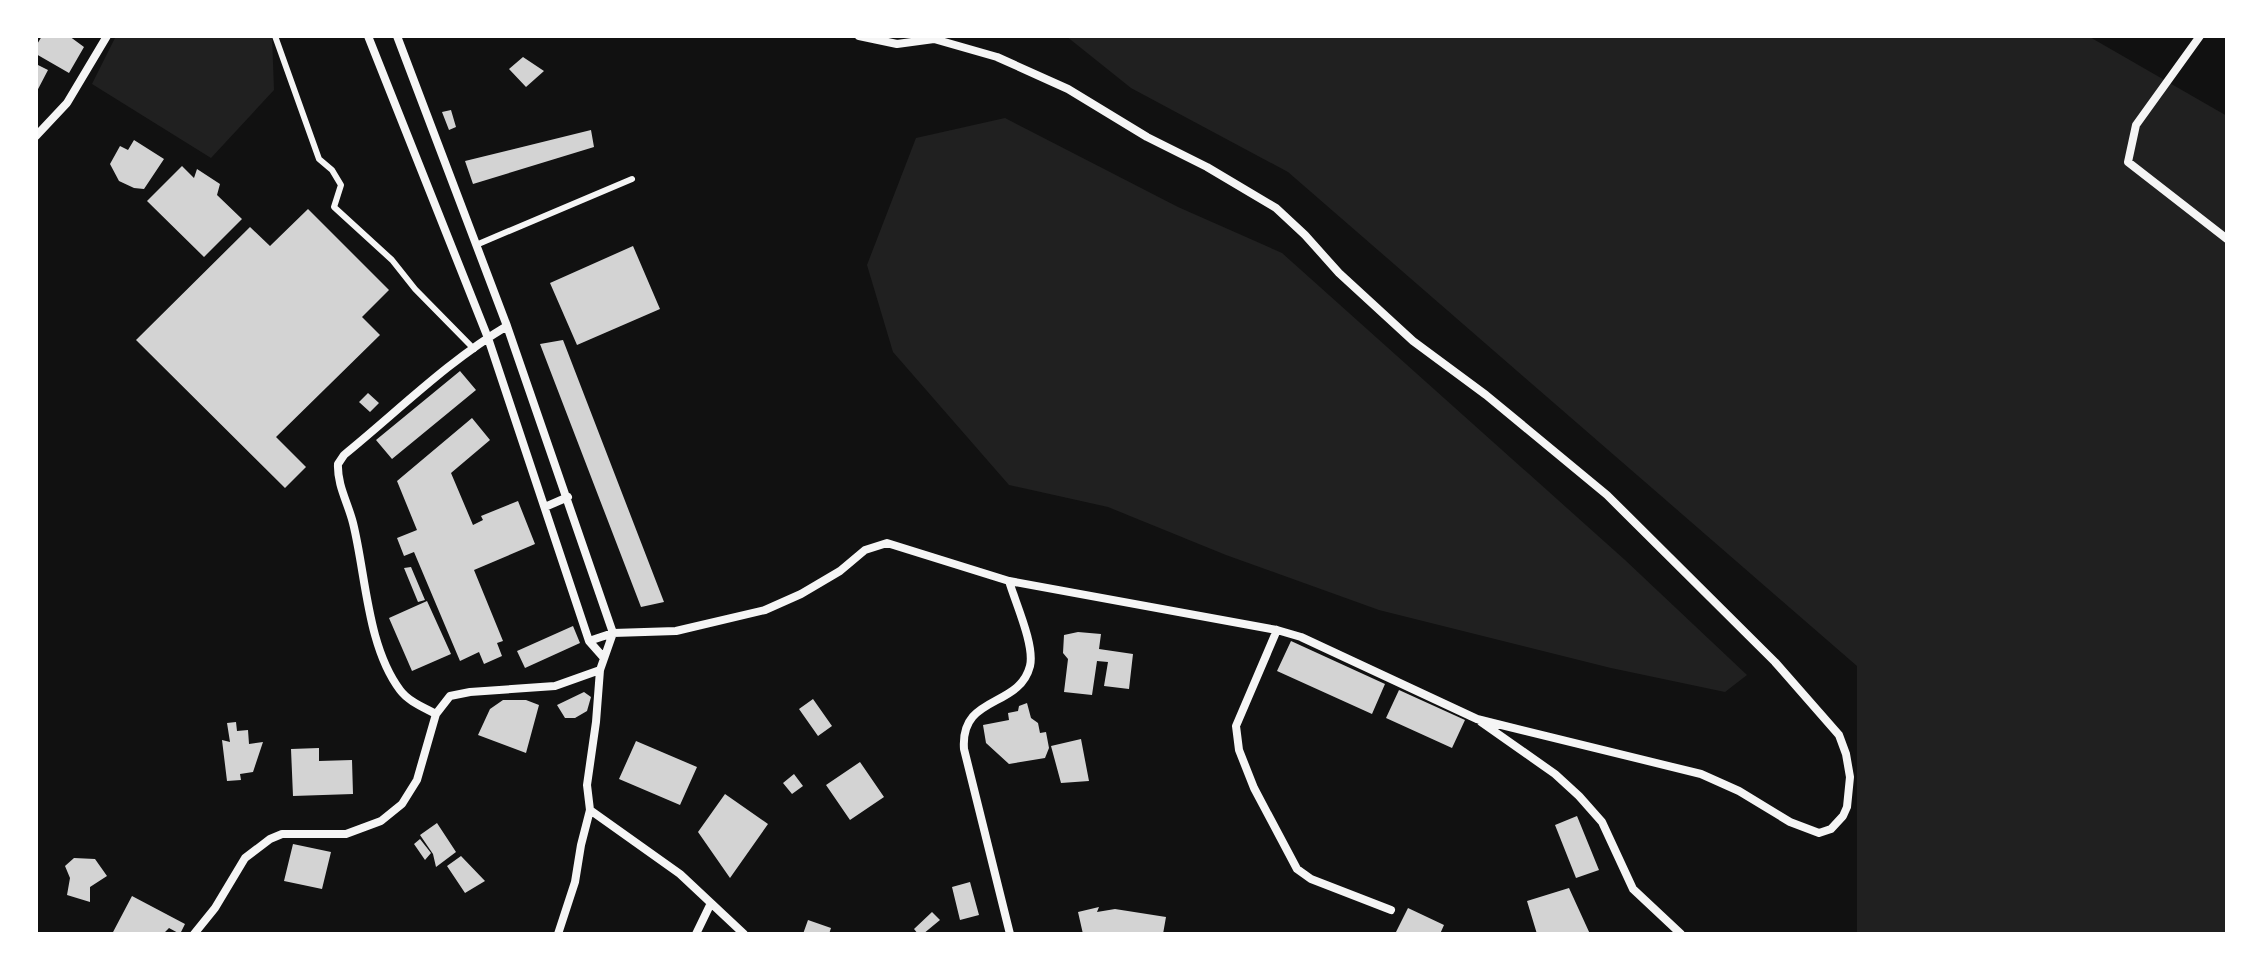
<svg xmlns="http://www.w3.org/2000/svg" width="2263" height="970" viewBox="0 0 2263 970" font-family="'PT Sans Narrow',sans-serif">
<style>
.green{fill:#202020}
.building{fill:#d3d3d3}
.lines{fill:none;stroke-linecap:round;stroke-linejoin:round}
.service{stroke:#f5f5f5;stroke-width:6}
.minor{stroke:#f5f5f5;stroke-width:8}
</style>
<rect width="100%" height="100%" fill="#111"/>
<path class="green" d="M116,36H272L274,90L211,158L92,84Z
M1066,36H2088L2227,116V934H1857V666L1288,172L1131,88Z
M1005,118L1178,207L1282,253L1625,560L1747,675L1725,692L1611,668L1379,610L1226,555L1108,507L1009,485L893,352L867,265L916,138Z"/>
<path class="building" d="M42,36H69L84,47L69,73L36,54V46Z
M523,57L544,71L526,87L509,69Z
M36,64L48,70L36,93Z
M451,110L456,127L449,130L442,112Z
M591,130L594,147L473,184L465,161Z
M134,140L164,159L144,189L134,188L119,181L110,164L120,146L128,150Z
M182,166L194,178L197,169L220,184L217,195L242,219L204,257L147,201Z
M308,209L389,290L362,317L380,335L276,437L306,467L285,488L136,340L250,227L270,246Z
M633,246L660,309L577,345L550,283Z
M563,340L664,602L641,607L540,344Z
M460,371L476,390L392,459L376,440Z
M368,393L379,403L370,412L359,402Z
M472,418L490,440L451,473L473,525L483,520L481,516L518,501L535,544L474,570L503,641L497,643L502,656L484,664L479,652L460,661L414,552L404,556L397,538L417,530L397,481Z
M411,567L425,600L418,602L404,568Z
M427,601L451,654L412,671L389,618Z
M573,626L580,643L525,668L517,651Z
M1078,632L1101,634L1099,649L1133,654L1129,689L1104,686L1108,662L1097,661L1092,695L1064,692L1068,659L1063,653L1064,635Z
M1291,641L1385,684L1372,714L1277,671Z
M1399,690L1465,720L1452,748L1386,718Z
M584,692L591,697L587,711L575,718H565L557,705Z
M813,699L832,726L818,736L799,709Z
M503,700H526L539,705L526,753L478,735L490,709Z
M1027,703L1031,718L1038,723L1040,733L1046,732L1049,748L1045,758L1009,764L986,743L983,725L1009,720L1008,713L1018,711L1019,706Z
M236,722L237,731L248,730L249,744L263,742L253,772L240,774L241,780L227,781L222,740L230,742L227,723Z
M1081,739L1089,781L1061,783L1051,746Z
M636,741L697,767L680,805L619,779Z
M319,748V761L352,760L353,794L293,796L291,749Z
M860,762L884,797L850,820L826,785Z
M794,774L803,786L792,794L783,783Z
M725,794L768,824L730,878L698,832Z
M1577,816L1599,870L1576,878L1555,825Z
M437,823L456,852L436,867L433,854L420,835Z
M420,839L431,853L425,860L414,844Z
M293,844L331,852L322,889L284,881Z
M461,856L485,881L465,893L447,866Z
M74,858L95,859L107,876L90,887V902L67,895L70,878L65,866Z
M970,882L979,915L960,920L952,887Z
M1569,888L1590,934H1537L1527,901Z
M132,896L185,924L180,934L169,928L163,934H112Z
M1099,907L1097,912L1115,909L1166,917L1163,934H1083L1078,912Z
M1408,908L1444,925L1440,934H1395Z
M932,912L940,920L923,934H918L914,929Z
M808,920L831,928L829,934H803Z"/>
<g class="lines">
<path class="service" d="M275,36L319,159L332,170L341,185L334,207L392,260L415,289L474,349
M476,245L632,179"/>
<path class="minor" d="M368,36L488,338L589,641L604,658
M397,36L507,326L613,633L600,670L596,722L587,785L590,810L581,845L575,882L558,934
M2200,36L2136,125L2128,162L2227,239
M36,136L67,103L107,36
M545,507L568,497
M1009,581C1015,602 1035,645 1030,666C1019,709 960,694 964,749L1010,934
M1277,630L1236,726L1239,750L1254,788L1297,869L1311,879L1391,910
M589,641L613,633L676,631L765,610L801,594L840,571L865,550L887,543L1009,581L1277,630L1301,637L1477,719L1701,774L1739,791L1790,822L1819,833L1831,829L1843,816L1847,807L1850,777L1846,754L1839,735L1775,662L1607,495L1486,395L1413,341L1339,273L1305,235L1276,208L1207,167L1147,137L1068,89L997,57L934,39L897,44L859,36
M436,714C423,707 408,701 400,690C367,646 366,575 353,523C348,503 337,485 338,464L344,455C397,412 448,361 507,326
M1481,722L1555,774L1579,796L1602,822L1633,889L1681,934
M590,810L680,874L744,934
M194,934L215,908L245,858L270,839L282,834H346L381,821L402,804L417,780L436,714L450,696L470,692L555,686L600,670
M696,934L711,903"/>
</g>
<rect width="2263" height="970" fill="none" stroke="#ffffff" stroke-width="76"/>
</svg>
